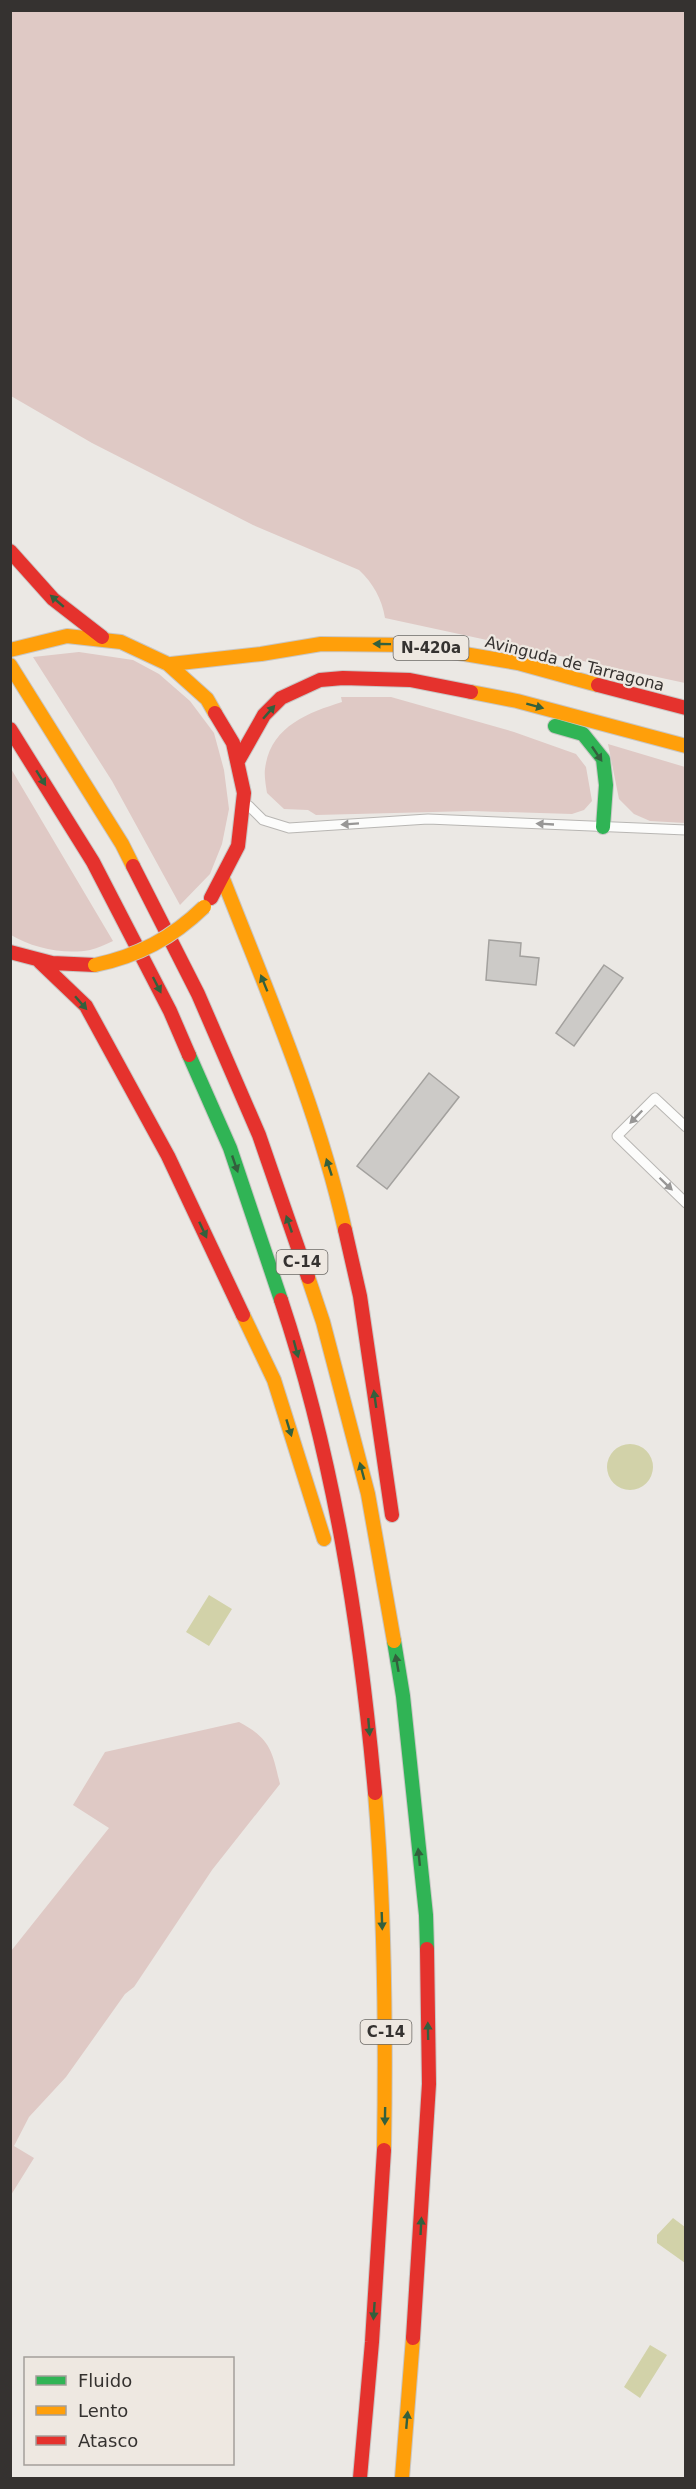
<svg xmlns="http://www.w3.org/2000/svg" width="696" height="2489" viewBox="0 0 696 2489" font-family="'DejaVu Sans',sans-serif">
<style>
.green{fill:#dfc9c5}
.water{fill:#d2d2a9}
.building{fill:#cccac7;stroke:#a3a19e;stroke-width:1.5}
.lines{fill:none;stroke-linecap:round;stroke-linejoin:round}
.lane-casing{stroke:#b8b6b3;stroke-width:11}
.fast-casing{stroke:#c8c6c4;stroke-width:16}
.slow-casing{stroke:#c8c6c4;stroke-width:16}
.jam-casing{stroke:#c8c6c4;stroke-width:16}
.lane{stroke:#fcfcfb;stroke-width:9}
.fast{stroke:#30b455;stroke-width:14}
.slow{stroke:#ff9f0a;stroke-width:14}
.jam{stroke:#e5322d;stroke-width:14}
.slow-bridge-casing{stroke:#c8c6c4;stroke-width:16;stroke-linecap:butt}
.slow-bridge{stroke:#ff9f0a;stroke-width:14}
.oneway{fill:#33603d}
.oneway2{fill:#989796}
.labels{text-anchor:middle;stroke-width:4.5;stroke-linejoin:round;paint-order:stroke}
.shield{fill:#eee8e1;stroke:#6c6965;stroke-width:1.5}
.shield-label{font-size:15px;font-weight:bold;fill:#353230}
.street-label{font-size:16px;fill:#353230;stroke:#eee8e1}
</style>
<rect width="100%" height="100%" fill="#ebe8e4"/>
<path class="green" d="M11,10L685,11V683L385,618C382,599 373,583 359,570L253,525L92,443L11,396Z
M79,652L133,660L159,674L190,701L214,733L224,770L229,809L222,844L210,874L180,905L112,781L33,657Z
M341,697H391L514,732L576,754L586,767L592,801L584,810L572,814L472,811L316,815L308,810L284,809L267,793C266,786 264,776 265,769C270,727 307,713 342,702Z
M608,744L685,767V823L650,821L634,814L619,799Z
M10,767L113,941C106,944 98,948 90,950C65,955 32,948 11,935Z
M239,1722C271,1739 272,1751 280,1784L212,1870L134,1987L125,1994L66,2077L29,2117L14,2146L34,2158L11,2195V1951L109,1828L73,1805L105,1752Z"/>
<path class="water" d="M607 1467a23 23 0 1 1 46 0a23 23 0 1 1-46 0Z
M209,1595L232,1609L209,1646L186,1632Z
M673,2218L685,2227V2263L657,2243V2235Z
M650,2345L667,2355L640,2398L624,2387Z"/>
<path class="building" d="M489,940L521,943L520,956L539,958L536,985L486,980Z
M604,965L623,978L574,1046L556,1033Z
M429,1073L459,1097L387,1189L357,1166Z"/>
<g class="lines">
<defs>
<path id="lane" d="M249,806L263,820L289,828L428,819L686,830
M686,1127L655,1098L617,1136L686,1203"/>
<path id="fast" d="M555,726L583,734L603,759L606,785L603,827
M189,1055L230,1148L281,1300
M394,1641L403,1696L426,1915L427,1949"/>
<path id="slow" d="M10,650L67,636L121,642L168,664L207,699L215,713
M171,664L261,654L321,644L411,645L518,663L598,685
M10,665L122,844L133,866
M471,692L517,701L686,746
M223,879C268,994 318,1109 345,1230
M308,1277L323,1322L368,1494L394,1641
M243,1315L274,1380L324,1539
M375,1793C385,1912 386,2031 384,2150
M402,2478L413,2338"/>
<path id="jam" d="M10,551L53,599L102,637
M598,685L686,708
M10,729L93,862L170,1011L189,1055
M238,761L264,715L281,698L320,680L343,678L410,680L471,692
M133,866L198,994L259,1135L308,1277
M211,898L238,846L244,793L233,743L215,713
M10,952L52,963L95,965
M40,962L86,1006L168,1156L243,1315
M345,1230L360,1296L392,1515
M281,1300C334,1459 360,1626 375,1793
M413,2338L429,2084L427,1949
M360,2478L372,2342L384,2150"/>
</defs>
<use href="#lane" class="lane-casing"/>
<use href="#fast" class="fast-casing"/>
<use href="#slow" class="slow-casing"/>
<use href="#jam" class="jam-casing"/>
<use href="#lane" class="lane"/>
<use href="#fast" class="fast"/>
<use href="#slow" class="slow"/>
<use href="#jam" class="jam"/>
<defs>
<path id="slow-bridge" d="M95,965C138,956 172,938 204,907"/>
</defs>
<use href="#slow-bridge" class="slow-bridge-casing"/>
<use href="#slow-bridge" class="slow-bridge"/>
</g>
<defs><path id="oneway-solid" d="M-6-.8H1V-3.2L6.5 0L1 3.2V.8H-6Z" transform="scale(1.5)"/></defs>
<g class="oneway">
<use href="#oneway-solid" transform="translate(57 601) rotate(-139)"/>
<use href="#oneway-solid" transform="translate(382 644) rotate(-179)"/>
<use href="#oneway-solid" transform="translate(535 706) rotate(15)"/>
<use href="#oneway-solid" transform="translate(269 712) rotate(-49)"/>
<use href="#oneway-solid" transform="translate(597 754) rotate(56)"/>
<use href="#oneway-solid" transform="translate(41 778) rotate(58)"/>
<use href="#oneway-solid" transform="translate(264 983) rotate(-112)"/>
<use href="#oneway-solid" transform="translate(157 985) rotate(63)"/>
<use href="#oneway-solid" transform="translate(81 1003) rotate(49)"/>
<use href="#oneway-solid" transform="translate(235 1164) rotate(71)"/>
<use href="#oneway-solid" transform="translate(329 1167) rotate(-108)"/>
<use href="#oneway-solid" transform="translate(289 1224) rotate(-109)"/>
<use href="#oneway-solid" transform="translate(203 1230) rotate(65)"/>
<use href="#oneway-solid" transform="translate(296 1349) rotate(75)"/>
<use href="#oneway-solid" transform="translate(375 1399) rotate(-98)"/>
<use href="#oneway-solid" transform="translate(289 1428) rotate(73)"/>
<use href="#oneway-solid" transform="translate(362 1471) rotate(-105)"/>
<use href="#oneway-solid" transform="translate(397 1663) rotate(-100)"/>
<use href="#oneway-solid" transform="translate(369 1727) rotate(85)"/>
<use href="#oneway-solid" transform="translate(419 1857) rotate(-96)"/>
<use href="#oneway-solid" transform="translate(382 1921) rotate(88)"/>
<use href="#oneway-solid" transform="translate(428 2031) rotate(-91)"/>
<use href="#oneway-solid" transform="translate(385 2116) rotate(91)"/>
<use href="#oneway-solid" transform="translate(421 2226) rotate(-87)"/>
<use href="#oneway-solid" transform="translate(374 2311) rotate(94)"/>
<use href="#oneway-solid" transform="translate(407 2420) rotate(-85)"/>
</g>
<g class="oneway2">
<use href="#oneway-solid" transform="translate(350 824) rotate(176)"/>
<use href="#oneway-solid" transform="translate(545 824) rotate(-177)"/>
<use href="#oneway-solid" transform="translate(636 1117) rotate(134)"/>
<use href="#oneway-solid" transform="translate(666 1184) rotate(44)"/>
</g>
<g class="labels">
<g class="shield">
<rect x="393.5" y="636" width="75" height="24" rx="4.5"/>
<rect x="276.5" y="1250" width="51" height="24" rx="4.5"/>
<rect x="360.5" y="2020" width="51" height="24" rx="4.5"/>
</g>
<g class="shield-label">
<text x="431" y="653">N-420a</text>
<text x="302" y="1267">C-14</text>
<text x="386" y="2037">C-14</text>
</g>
<g class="street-label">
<text transform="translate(575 663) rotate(14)" y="6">Avinguda de Tarragona</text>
</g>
</g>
<rect width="696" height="2489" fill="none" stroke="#353230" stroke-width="24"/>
<rect x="24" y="2357" width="210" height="108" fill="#eee8e1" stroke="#a49f9a" stroke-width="1.5"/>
<rect x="36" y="2376" width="30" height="9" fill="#30b455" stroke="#a49f9a" stroke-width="1.5"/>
<text x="78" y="2387" font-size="18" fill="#353230">Fluido</text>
<rect x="36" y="2406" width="30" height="9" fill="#ff9f0a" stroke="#a49f9a" stroke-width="1.5"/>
<text x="78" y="2417" font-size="18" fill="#353230">Lento</text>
<rect x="36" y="2436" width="30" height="9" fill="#e5322d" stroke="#a49f9a" stroke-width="1.5"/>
<text x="78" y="2447" font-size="18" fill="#353230">Atasco</text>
</svg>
